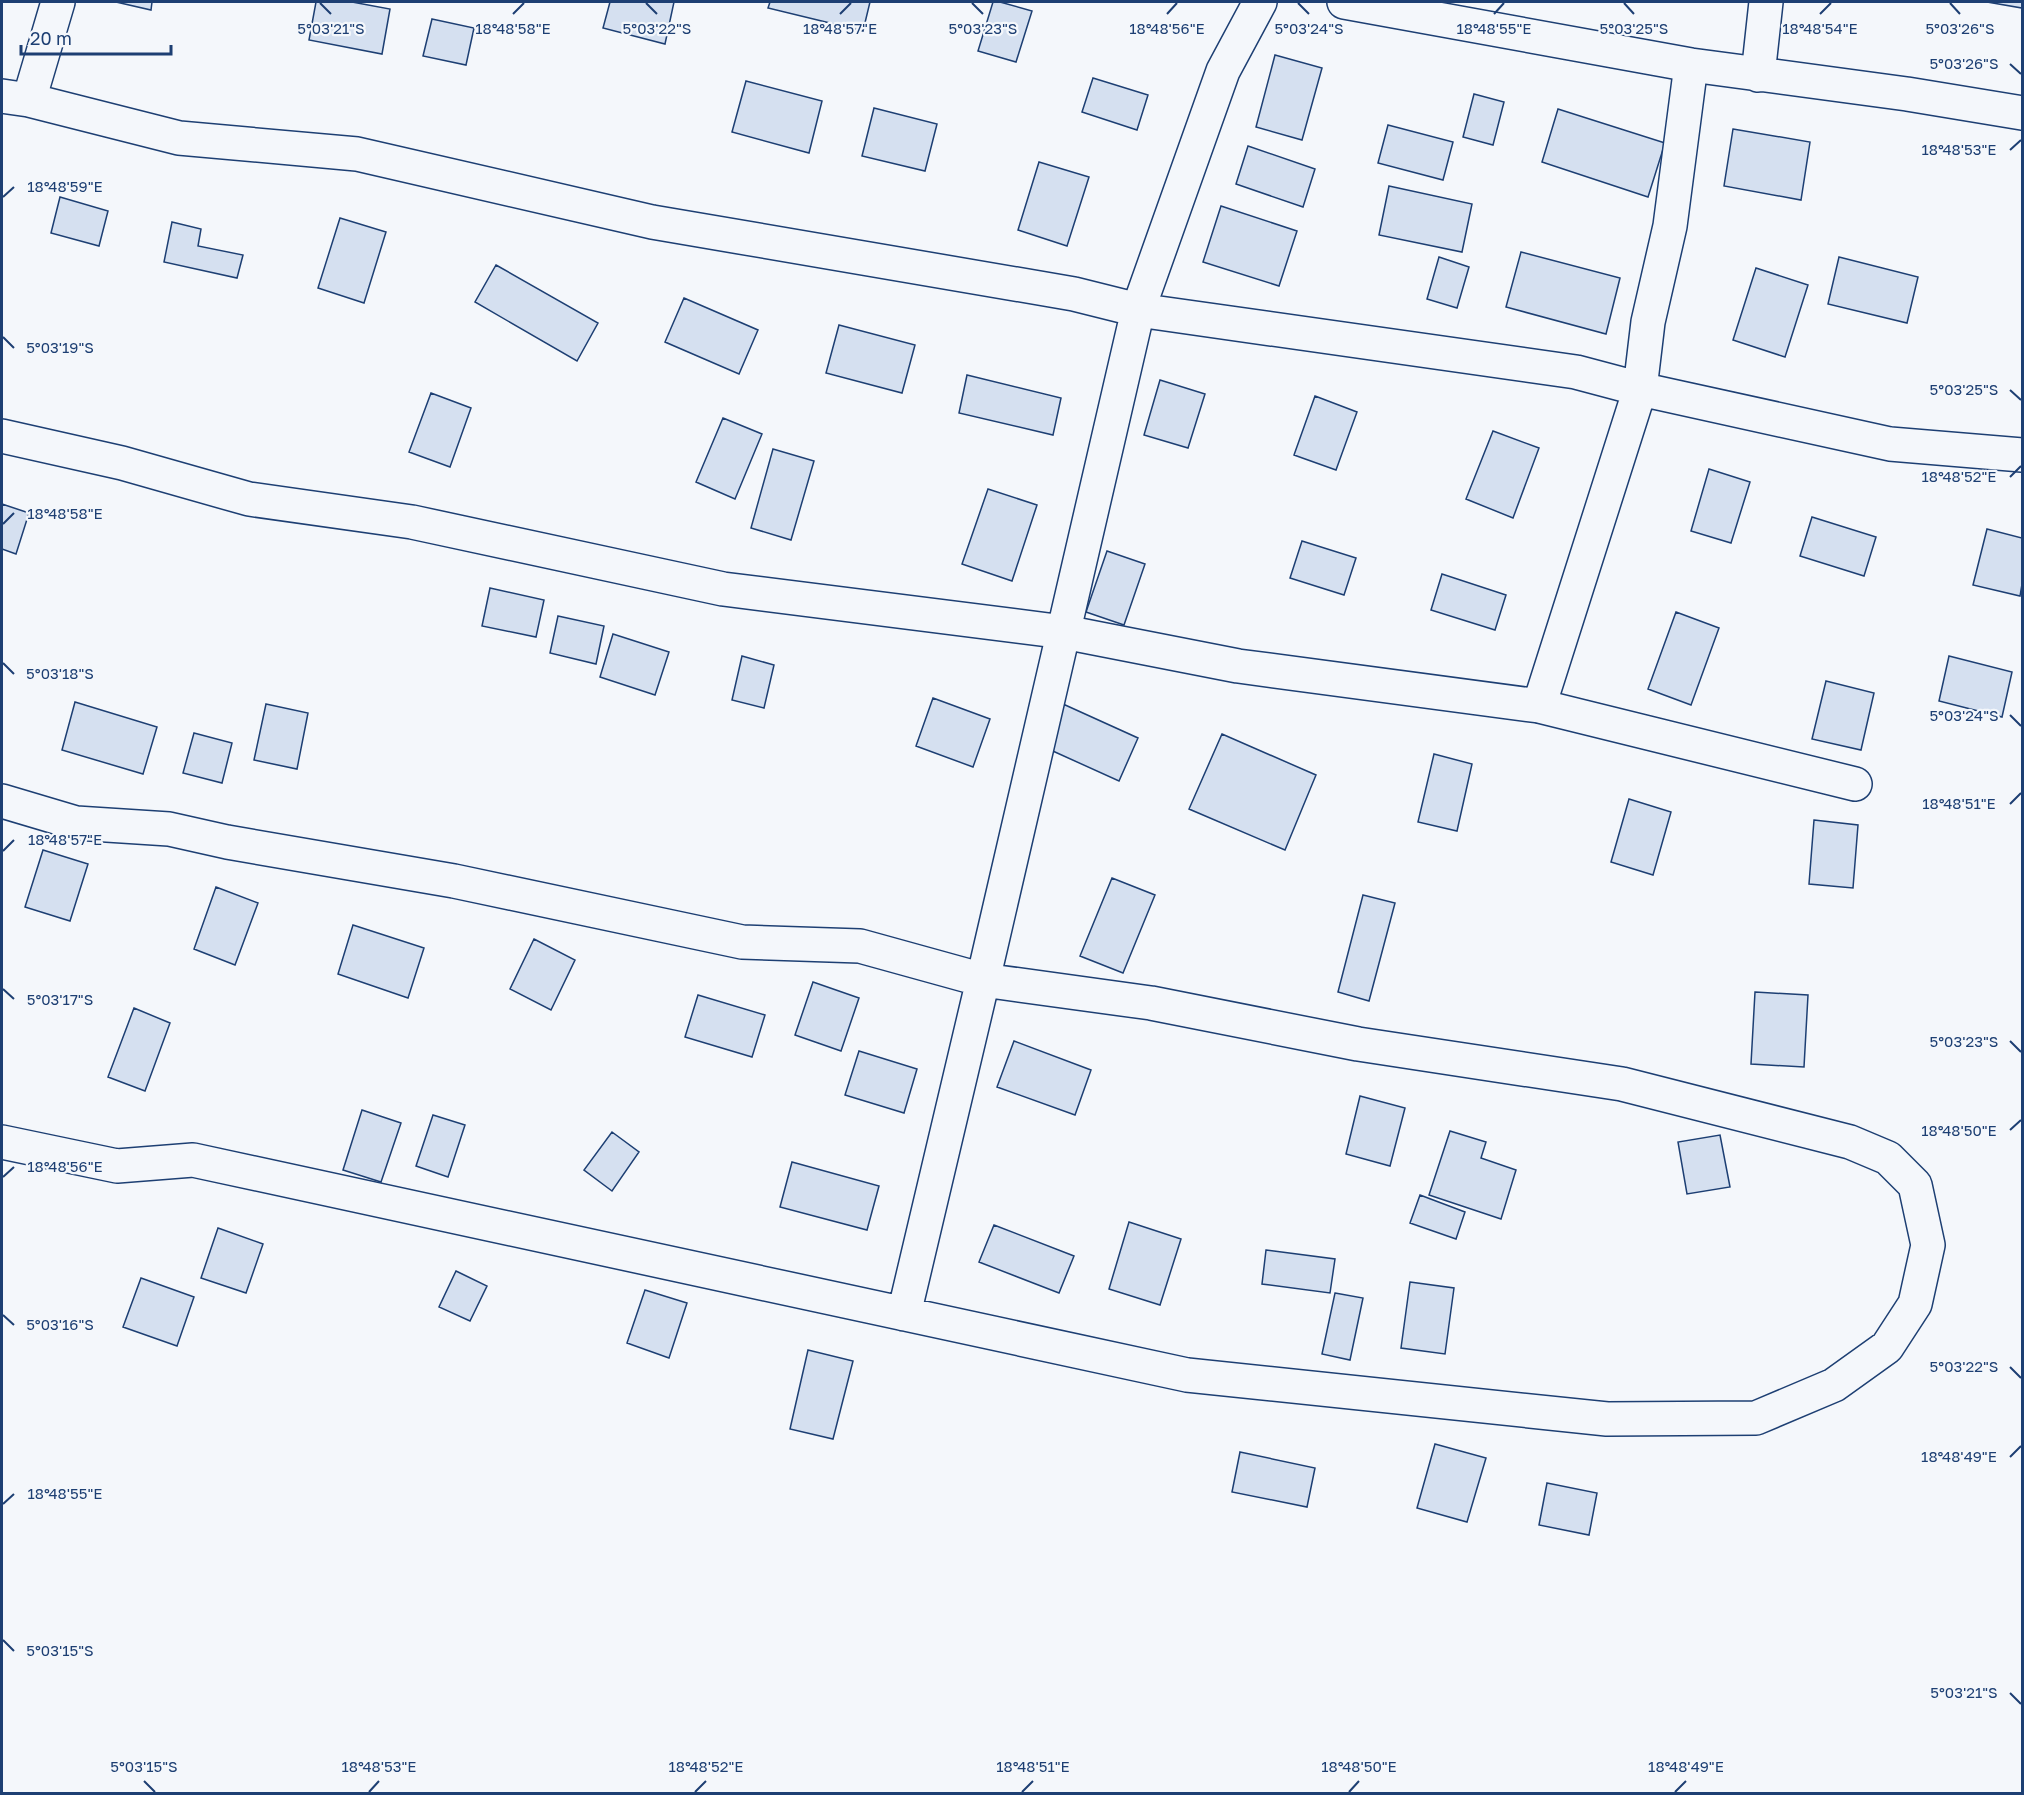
<svg xmlns="http://www.w3.org/2000/svg" width="2024" height="1795" viewBox="0 0 2024 1795" font-family="'Golos Text',sans-serif">
<style>
.building{fill:#d5e0f0;stroke:#1d3f73;stroke-width:1.5}
.lines{fill:none;stroke-linecap:round;stroke-linejoin:round}
.street-casing{stroke:#1d3f73;stroke-width:36}
.street{stroke:#f4f7fb;stroke-width:33}
.ticks{fill:none;stroke:#1d3f73;stroke-width:2}
.ticks-label{font-size:15px;text-anchor:middle;fill:#1d3f73;stroke:#f4f7fb;stroke-width:4.5;stroke-linejoin:round;paint-order:stroke}
</style>
<rect width="100%" height="100%" fill="#f4f7fb"/>
<path class="building" d="M116,2H152L151,10Z
M316,2H352L390,9L382,54L309,40Z
M610,2H674L665,44L603,28Z
M770,2H870L863,31L768,8Z
M993,2H1000L1032,11L1016,62L978,51Z
M1987,2H2022V8Z
M432,19L474,28L466,65L423,56Z
M1275,55L1322,68L1302,140L1256,127Z
M1093,78L1148,95L1137,130L1082,112Z
M746,81L822,101L809,153L732,132Z
M1474,94L1504,102L1493,145L1463,137Z
M874,108L937,124L925,171L862,156Z
M1558,109L1665,143L1648,197L1542,162Z
M1388,125L1453,142L1443,180L1378,163Z
M1733,129L1810,142L1801,200L1724,186Z
M1248,146L1315,169L1303,207L1236,184Z
M1039,162L1089,177L1067,246L1018,230Z
M1389,186L1472,204L1462,252L1379,235Z
M60,197L108,211L99,246L51,233Z
M1221,206L1297,231L1279,286L1203,262Z
M340,218L386,232L364,303L318,288Z
M172,222L201,229L198,246L243,255L237,278L164,262Z
M1521,252L1620,278L1606,334L1506,307Z
M1439,257L1469,267L1457,308L1427,299Z
M1839,257L1918,277L1907,323L1828,304Z
M496,265L598,323L577,361L475,302Z
M1756,268L1808,285L1785,357L1733,340Z
M684,298L758,330L739,374L665,342Z
M839,325L915,345L902,393L826,373Z
M967,375L1061,398L1053,435L959,413Z
M1160,380L1205,394L1188,448L1144,435Z
M431,393L471,408L450,467L409,452Z
M1315,396L1357,412L1336,470L1294,455Z
M723,418L762,434L735,499L696,482Z
M1493,431L1539,448L1513,518L1466,499Z
M773,449L814,461L791,540L751,528Z
M1709,469L1750,482L1731,543L1691,531Z
M988,489L1037,505L1012,581L962,564Z
M2,504L29,513L16,554L2,549Z
M1812,517L1876,537L1864,576L1800,556Z
M1987,529L2022,538V584L2020,596L1973,585Z
M1302,541L1356,558L1344,595L1290,578Z
M1107,551L1145,564L1124,625L1086,612Z
M1442,574L1506,595L1495,630L1431,610Z
M490,588L544,600L536,637L482,626Z
M1676,612L1719,628L1691,705L1648,689Z
M558,616L604,626L596,664L550,653Z
M613,634L669,652L655,695L600,677Z
M742,656L774,665L764,708L732,700Z
M1949,656L2012,672L2002,717L1939,701Z
M1826,681L1874,693L1861,750L1812,739Z
M933,698L990,719L973,767L916,746Z
M75,702L157,727L143,774L62,750Z
M266,704L308,713L297,769L254,760Z
M1063,704L1138,738L1119,781L1044,747Z
M194,733L232,743L222,783L183,773Z
M1222,734L1316,775L1285,850L1189,809Z
M1434,754L1472,764L1457,831L1418,822Z
M1629,799L1671,812L1653,875L1611,862Z
M1814,820L1858,825L1853,888L1809,884Z
M43,850L88,864L70,921L25,907Z
M1112,878L1155,895L1123,973L1080,956Z
M216,887L258,903L235,965L194,949Z
M1363,895L1395,903L1369,1001L1338,992Z
M353,925L424,948L408,998L338,974Z
M534,939L575,960L551,1010L510,989Z
M813,982L859,998L841,1051L795,1035Z
M1755,992L1808,995L1804,1067L1751,1064Z
M698,995L765,1015L752,1057L685,1037Z
M134,1008L170,1023L145,1091L108,1077Z
M1014,1041L1091,1070L1075,1115L997,1087Z
M859,1051L917,1069L904,1113L845,1095Z
M1360,1096L1405,1108L1390,1166L1346,1154Z
M362,1110L401,1123L381,1182L343,1170Z
M433,1115L465,1125L448,1177L416,1166Z
M1450,1131L1486,1142L1481,1158L1516,1170L1501,1219L1429,1195Z
M612,1132L639,1152L612,1191L584,1170Z
M1720,1135L1730,1187L1687,1194L1678,1142Z
M792,1162L879,1186L867,1230L780,1207Z
M1420,1195L1465,1212L1456,1239L1410,1223Z
M1129,1222L1181,1239L1160,1305L1109,1289Z
M994,1225L1074,1256L1059,1293L979,1262Z
M218,1228L263,1244L246,1293L201,1278Z
M1266,1250L1335,1259L1330,1293L1262,1284Z
M456,1271L487,1286L470,1321L439,1307Z
M141,1278L194,1297L177,1346L123,1327Z
M1410,1282L1454,1288L1445,1354L1401,1348Z
M645,1290L687,1303L669,1358L627,1343Z
M1335,1293L1363,1298L1350,1360L1322,1354Z
M808,1350L853,1361L833,1439L790,1429Z
M1435,1444L1486,1458L1467,1522L1417,1508Z
M1240,1452L1315,1468L1307,1507L1232,1492Z
M1547,1483L1597,1493L1589,1535L1539,1525Z"/>
<g class="lines">
<defs>
<path id="street" d="M1344,2L1691,65L1907,94L2022,113
M1758,75L1766,2
M2,96L29,100L179,138L357,154L652,222L1074,294L1138,310L1576,372L1640,389L1890,444L2022,455
M29,100L58,2
M2,436L122,463L249,499L412,522L723,589L1064,632L1238,666L1539,706L1855,784
M1539,706L1640,389L1648,322L1670,226L1691,65
M2,801L76,823L169,829L227,842L454,881L742,942L860,946L983,980L1151,1003L1358,1044L1622,1084L1850,1142L1888,1158L1915,1185L1928,1245L1915,1304L1887,1347L1834,1385L1756,1418L1607,1419L1187,1375L193,1160L117,1166L2,1142
M904,1314L983,980L1138,310L1223,71L1260,2"/>
</defs>
<use href="#street" class="street-casing"/>
<use href="#street" class="street"/>
</g>
<path class="ticks" d="M320,3L331,14M646,3L657,14M972,3L983,14M1298,3L1309,14M1624,3L1634,14M1950,3L1960,14M513,14L524,3M840,14L851,3M1167,14L1177,3M1494,14L1504,3M1820,14L1831,3M2010,64L2021,74M2010,150L2021,140M3,197L14,187M3,337L14,348M2010,390L2021,400M2010,477L2021,466M3,524L14,513M3,663L14,674M2010,715L2021,726M2010,804L2021,793M3,851L14,840M3,989L14,999M2010,1041L2021,1052M2010,1130L2021,1120M3,1177L14,1167M3,1315L14,1325M2010,1367L2021,1378M2010,1457L2021,1446M3,1504L14,1494M3,1640L14,1651M2010,1693L2021,1704M144,1781L155,1792M369,1792L379,1781M695,1792L706,1781M1022,1792L1033,1781M1349,1792L1359,1781M1675,1792L1686,1781"/>
<g class="ticks-label">
<text x="331" y="34">5°03'21"S</text>
<text x="513" y="34">18°48'58"E</text>
<text x="657" y="34">5°03'22"S</text>
<text x="840" y="34">18°48'57"E</text>
<text x="983" y="34">5°03'23"S</text>
<text x="1167" y="34">18°48'56"E</text>
<text x="1309" y="34">5°03'24"S</text>
<text x="1634" y="34">5°03'25"S</text>
<text x="1820" y="34">18°48'54"E</text>
<text x="1960" y="34">5°03'26"S</text>
<text x="1494" y="34">18°48'55"E</text>
<text x="1964" y="69">5°03'26"S</text>
<text x="1959" y="155">18°48'53"E</text>
<text x="65" y="192">18°48'59"E</text>
<text x="60" y="353">5°03'19"S</text>
<text x="1964" y="395">5°03'25"S</text>
<text x="1959" y="482">18°48'52"E</text>
<text x="65" y="519">18°48'58"E</text>
<text x="60" y="679">5°03'18"S</text>
<text x="1964" y="721">5°03'24"S</text>
<text x="1959" y="809">18°48'51"E</text>
<text x="65" y="845">18°48'57"E</text>
<text x="60" y="1005">5°03'17"S</text>
<text x="1964" y="1047">5°03'23"S</text>
<text x="1959" y="1136">18°48'50"E</text>
<text x="65" y="1172">18°48'56"E</text>
<text x="60" y="1330">5°03'16"S</text>
<text x="1964" y="1372">5°03'22"S</text>
<text x="1959" y="1462">18°48'49"E</text>
<text x="65" y="1499">18°48'55"E</text>
<text x="60" y="1656">5°03'15"S</text>
<text x="1964" y="1698">5°03'21"S</text>
<text x="144" y="1772">5°03'15"S</text>
<text x="379" y="1772">18°48'53"E</text>
<text x="706" y="1772">18°48'52"E</text>
<text x="1033" y="1772">18°48'51"E</text>
<text x="1359" y="1772">18°48'50"E</text>
<text x="1686" y="1772">18°48'49"E</text>
</g>
<rect width="2024" height="1795" fill="none" stroke="#1d3f73" stroke-width="6"/>
<path d="M21 45v9h150v-9" fill="none" stroke="#1d3f73" stroke-width="3"/>
<text x="30" y="45" font-size="18" fill="#1d3f73" stroke="#f4f7fb" stroke-width="4.5" paint-order="stroke">20 m</text>
</svg>
